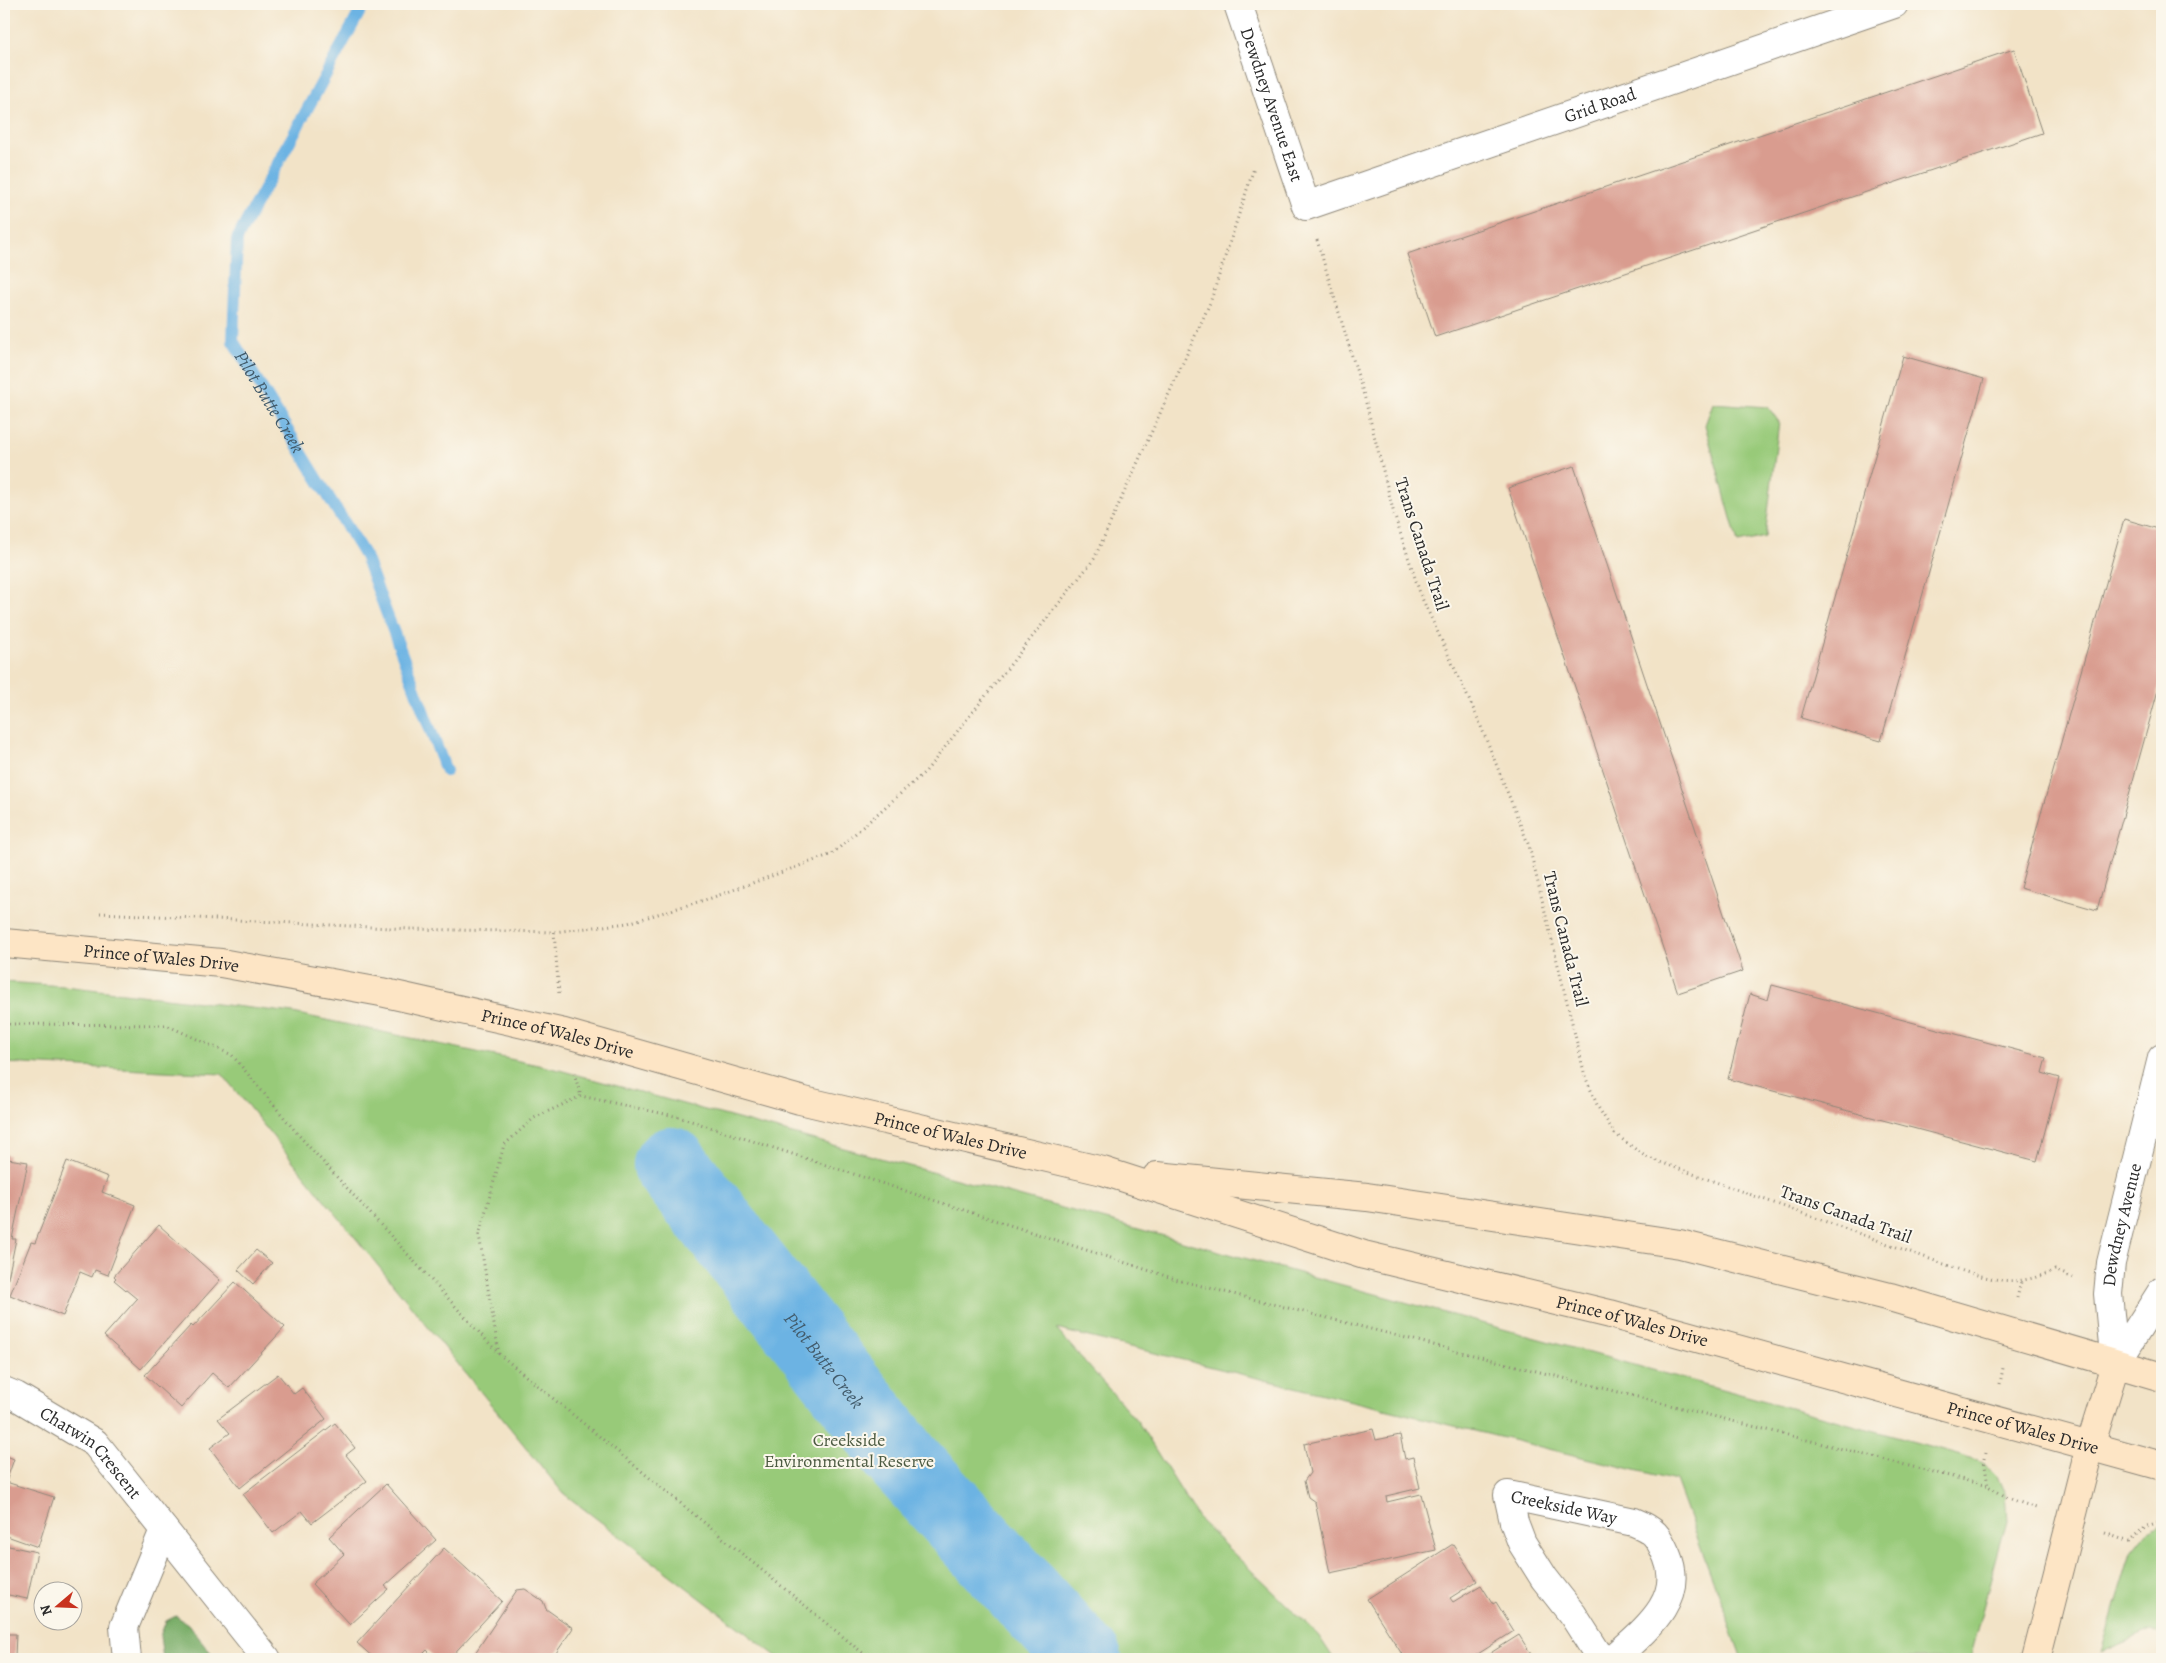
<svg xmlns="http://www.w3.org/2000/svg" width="2166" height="1663" viewBox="0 0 2166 1663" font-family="Alegreya,serif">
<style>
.green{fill:#98ca79;stroke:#627a52}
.forest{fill:#7aae69;stroke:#526c4a}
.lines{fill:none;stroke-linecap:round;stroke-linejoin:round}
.stream{stroke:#6cb3e3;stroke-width:12}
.river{stroke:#6cb3e3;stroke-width:76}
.building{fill:#d99c8f}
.street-casing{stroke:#8e8779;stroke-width:30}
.secondary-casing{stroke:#8e8779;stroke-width:30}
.path{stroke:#8e8779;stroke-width:3;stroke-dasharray:1 4;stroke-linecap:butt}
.street{stroke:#fff;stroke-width:28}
.secondary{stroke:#fde5c5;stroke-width:28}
.labels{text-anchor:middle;stroke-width:4;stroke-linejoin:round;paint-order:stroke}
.street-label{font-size:18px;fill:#2b2b2b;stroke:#fbf7ec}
.park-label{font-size:18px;fill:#4c5b42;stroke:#fbf7ec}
.water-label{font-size:19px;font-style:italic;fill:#425b6b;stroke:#fbf7ec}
</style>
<rect width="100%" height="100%" fill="#fbf7ec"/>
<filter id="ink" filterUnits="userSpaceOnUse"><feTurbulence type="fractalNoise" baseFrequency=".02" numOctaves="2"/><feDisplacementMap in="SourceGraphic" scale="10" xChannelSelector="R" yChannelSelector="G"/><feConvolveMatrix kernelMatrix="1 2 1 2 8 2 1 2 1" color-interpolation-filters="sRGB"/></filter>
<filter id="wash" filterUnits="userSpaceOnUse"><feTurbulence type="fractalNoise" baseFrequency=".0096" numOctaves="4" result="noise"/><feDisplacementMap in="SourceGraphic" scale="20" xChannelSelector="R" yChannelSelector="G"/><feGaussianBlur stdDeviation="1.12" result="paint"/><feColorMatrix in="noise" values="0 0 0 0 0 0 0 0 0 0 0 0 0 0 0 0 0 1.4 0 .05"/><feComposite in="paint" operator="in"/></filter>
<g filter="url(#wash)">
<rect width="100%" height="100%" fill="#f2e3c7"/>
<path class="green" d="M1713,403L1768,407L1779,422L1765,537L1738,543L1705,425Z
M4,982L64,986L293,1013L552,1068L1962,1455L1983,1463L1997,1476L2005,1494L2007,1520L1969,1659H1742L1676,1480L1056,1329L1138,1422L1200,1521L1318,1635L1334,1659H780L563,1493L222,1074L4,1063Z
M2162,1524V1634L2151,1631L2101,1652L2131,1552L2147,1532Z"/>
<path class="forest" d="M176,1616L188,1624L216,1659H163L160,1636L166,1621Z"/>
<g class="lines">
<path class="stream" id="s1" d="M364,4L237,239L233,341L365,556L446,771"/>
<path class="river" id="s2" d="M671,1165L904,1461L1084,1659"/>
</g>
<g id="blocks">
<path class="building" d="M2014,49L2042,133L1435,337L1407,254Z
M1903,356L1984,379L1881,741L1801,718Z
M1574,466L1743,971L1678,993L1508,488Z
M2124,519L2162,530V676L2097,910L2020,888Z
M1772,985L2046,1058L2042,1073L2059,1078L2037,1161L1728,1079L1750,994L1768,1000Z
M4,1154L9,1155L8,1159L28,1162L12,1239H16L5,1293Z
M67,1161L108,1177L102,1192L135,1205L108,1275L95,1270L92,1277L80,1272L63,1316L10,1295L31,1242L35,1243Z
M159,1225L220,1280L141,1369L104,1336L137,1299L114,1280L116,1278L114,1276Z
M256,1250L272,1263L253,1284L238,1270Z
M235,1282L285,1327L229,1388L212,1373L181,1408L145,1375L191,1325L193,1327Z
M278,1374L294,1394L302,1388L326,1419L240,1488L210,1448L230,1433L218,1419Z
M335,1423L355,1448L346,1455L367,1481L312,1523L302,1511L273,1533L243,1494Z
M1373,1429L1376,1440L1400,1435L1405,1459L1413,1457L1420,1488L1386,1496L1387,1502L1421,1494L1436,1550L1330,1573L1315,1502L1308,1497L1304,1481L1310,1473L1304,1444Z
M4,1455L14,1459L6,1482L54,1497L38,1547L4,1535Z
M386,1484L436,1540L385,1586L389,1589L350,1625L312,1584L344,1554L329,1537Z
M1453,1544L1477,1581L1450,1598L1453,1602L1481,1585L1493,1604L1496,1602L1514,1631L1470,1659H1405L1367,1599Z
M4,1545L37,1552L27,1599L4,1594Z
M444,1548L502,1601L449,1659H436L427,1650L418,1659H375L357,1643Z
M525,1589L543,1601L546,1609L573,1628L552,1659H471L517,1590Z
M4,1634H16L15,1657L30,1658V1659H4Z
M1519,1635L1534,1659H1481Z"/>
</g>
</g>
<g filter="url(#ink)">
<use href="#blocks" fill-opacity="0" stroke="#8e8779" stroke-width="1"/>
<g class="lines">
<defs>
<g id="street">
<path id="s3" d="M1238,4L1306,206L1894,4"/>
<path id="s4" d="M2115,1365L2108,1294L2111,1263L2162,1058"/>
<path d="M2115,1365L2162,1291"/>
<path id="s5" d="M4,1391L16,1396L95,1443L267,1659"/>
<path d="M127,1659L124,1627L164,1530"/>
<path id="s6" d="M1601,1659L1573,1615L1544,1578L1522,1543L1514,1522L1508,1495L1634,1522C1654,1530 1658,1535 1667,1556C1686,1601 1642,1632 1613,1659"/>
</g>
<g id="secondary">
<path id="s7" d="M4,943L221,963L381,992L564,1033L800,1100L1103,1171L1364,1255L1610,1314L2162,1466"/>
<path d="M1157,1176L1367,1197L1680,1244L1890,1297L2162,1377"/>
<path d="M2036,1659L2090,1446L2115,1365"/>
</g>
</defs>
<use href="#street" class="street-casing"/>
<use href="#secondary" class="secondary-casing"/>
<path class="path" d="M1317,240L1365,399L1394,514L1421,596L1478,719L1529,846L1585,1076L1598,1107L1615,1134L1646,1157L1966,1272C2003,1282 2019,1286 2055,1270L2073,1278
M100,913L409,929L554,932L628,923L711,898L832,854L926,771L1094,559L1210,303L1254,168
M554,932L559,994
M4,1024L166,1025L232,1055L302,1139L499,1354L870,1659
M574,1073L581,1096
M2017,1298L2021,1282
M499,1354L479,1235L504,1145L534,1118L581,1096L679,1117L1178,1280L1988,1486
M2000,1384L2003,1368
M1985,1453L1984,1459L1988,1486L2008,1498L2036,1508
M2105,1533L2129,1542L2147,1526L2162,1521"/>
<use href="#street" class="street"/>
<use href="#secondary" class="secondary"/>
</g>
</g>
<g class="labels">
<g class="street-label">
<text dy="6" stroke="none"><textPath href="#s3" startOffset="106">Dewdney Avenue East</textPath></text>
<text dy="6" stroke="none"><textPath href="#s3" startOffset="524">Grid Road</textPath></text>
<text transform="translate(1422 544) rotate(72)" y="6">Trans Canada Trail</text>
<text transform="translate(1566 939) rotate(76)" y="6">Trans Canada Trail</text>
<text dy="6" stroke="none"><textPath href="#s7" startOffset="158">Prince of Wales Drive</textPath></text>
<text dy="6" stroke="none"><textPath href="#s7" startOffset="562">Prince of Wales Drive</textPath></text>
<text dy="6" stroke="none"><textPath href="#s7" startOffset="968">Prince of Wales Drive</textPath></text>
<text transform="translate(1846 1214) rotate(20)" y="6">Trans Canada Trail</text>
<text dy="6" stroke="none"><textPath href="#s4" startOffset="142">Dewdney Avenue</textPath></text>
<text dy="6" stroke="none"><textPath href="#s7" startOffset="1675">Prince of Wales Drive</textPath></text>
<text dy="6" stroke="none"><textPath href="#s7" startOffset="2080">Prince of Wales Drive</textPath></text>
<text dy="6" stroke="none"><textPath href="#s5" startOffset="108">Chatwin Crescent</textPath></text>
<text dy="6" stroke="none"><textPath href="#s6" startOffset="248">Creekside Way</textPath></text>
</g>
<g class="park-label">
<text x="849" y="1446">Creekside<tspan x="849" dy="21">Environmental Reserve</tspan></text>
</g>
<g class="water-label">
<text dy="7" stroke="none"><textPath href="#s1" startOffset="440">Pilot Butte Creek</textPath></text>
<text dy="7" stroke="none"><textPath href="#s2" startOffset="248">Pilot Butte Creek</textPath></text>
</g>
</g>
<rect width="2166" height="1663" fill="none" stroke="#fbf7ec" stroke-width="20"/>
<g transform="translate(58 1606) rotate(251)"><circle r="24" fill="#fbf7ec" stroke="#a8a59f"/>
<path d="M0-4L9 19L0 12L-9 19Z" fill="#c8321e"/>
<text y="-8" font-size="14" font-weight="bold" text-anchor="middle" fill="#2b2b2b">N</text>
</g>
</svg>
